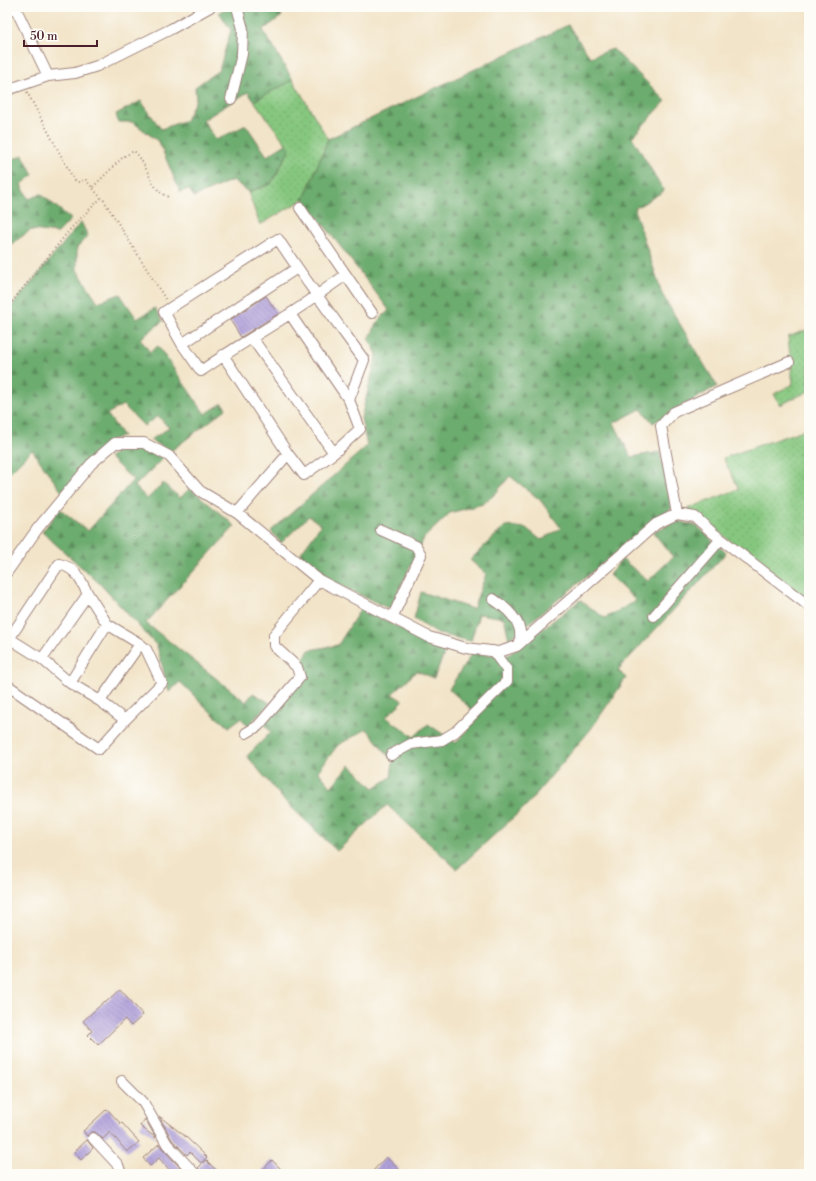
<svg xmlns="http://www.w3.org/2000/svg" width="816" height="1181" viewBox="0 0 816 1181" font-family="'Libre Bodoni',serif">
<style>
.grass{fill:url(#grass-dots);stroke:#687355}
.forest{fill:url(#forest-firs);stroke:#5b664c;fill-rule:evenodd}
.building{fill:url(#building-back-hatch)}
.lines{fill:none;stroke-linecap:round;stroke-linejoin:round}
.minor-casing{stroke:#9e827a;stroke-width:12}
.path{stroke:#9e827a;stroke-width:2;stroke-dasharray:1 3;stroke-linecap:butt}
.minor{stroke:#fff;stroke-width:10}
</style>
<defs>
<pattern id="grass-dots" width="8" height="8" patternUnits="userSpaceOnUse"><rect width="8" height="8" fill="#86c77f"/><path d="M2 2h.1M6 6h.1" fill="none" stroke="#75aa6e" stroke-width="1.8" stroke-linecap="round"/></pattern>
<pattern id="forest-firs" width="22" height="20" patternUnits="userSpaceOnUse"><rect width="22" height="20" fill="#6cac6e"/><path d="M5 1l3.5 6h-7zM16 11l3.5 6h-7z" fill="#5b8b5b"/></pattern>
<pattern id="building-back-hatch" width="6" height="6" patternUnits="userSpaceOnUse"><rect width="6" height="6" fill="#aa9ad8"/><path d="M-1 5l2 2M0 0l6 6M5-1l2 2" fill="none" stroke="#8c7daf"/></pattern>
</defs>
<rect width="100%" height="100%" fill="#fdfcf7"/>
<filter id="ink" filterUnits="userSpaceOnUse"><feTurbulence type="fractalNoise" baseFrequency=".025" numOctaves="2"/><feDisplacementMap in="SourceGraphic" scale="8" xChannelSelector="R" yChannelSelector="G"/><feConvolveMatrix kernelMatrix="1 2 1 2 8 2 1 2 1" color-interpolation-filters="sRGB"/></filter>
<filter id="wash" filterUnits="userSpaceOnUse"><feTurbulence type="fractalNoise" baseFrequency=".012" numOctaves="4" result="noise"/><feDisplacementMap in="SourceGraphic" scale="16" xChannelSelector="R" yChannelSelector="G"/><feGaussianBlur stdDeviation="0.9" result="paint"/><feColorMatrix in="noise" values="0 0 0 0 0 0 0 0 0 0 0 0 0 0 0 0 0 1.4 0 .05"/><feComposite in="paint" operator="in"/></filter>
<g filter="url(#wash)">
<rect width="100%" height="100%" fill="#f2e4c8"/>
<path class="grass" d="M293,80L328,139L304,199L260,225L248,192L271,184L290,149L254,101Z
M809,329V391L780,405L774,394L793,384L788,337Z
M809,428V600L687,509L739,489L723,458Z"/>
<path class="forest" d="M228,7H277L282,16L263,30L293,80L254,101L248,92L203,120L216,140L246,125L267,156L286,144L290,149L271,184L248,192L233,180L194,197L189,189L180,192L159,142L133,122H118L116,114L141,101L161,129L186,120L196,99L195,87L219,70L231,30L219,12Z
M568,25L590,57L613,49L666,101L632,137L664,191L634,209L662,294L717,386L653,423L641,409L614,423L631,457L660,452L672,508L509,639L504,618L479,614L471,641L438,634L414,619L421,592L473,609L486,574L470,560L505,526L526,528L541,540L561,528L540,500L510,476L495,494L483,504L450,513L424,538L390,609L324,578L300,554L321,525L309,516L281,543L271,531L367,446L361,418L377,354L369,339L378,321L389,310L304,199L328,139Z
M23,155L33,175L21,185L29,199L41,194L71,219L58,233L31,230L7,247V158L9,161Z
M81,222L88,236L77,247V270L98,302L120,294L137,319L155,308L163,321L140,339L150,352L158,346L205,414L223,403L226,409L171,451L150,440L169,428L158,416L144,426L123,405L107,414L123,436L110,440L62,492L32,450L7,475V419L11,414L7,410V312Z
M123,449L145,451L163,458L135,486L147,499L163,483L180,498L190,488L235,526L146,623L246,702L253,693L270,703L248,726L241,718L229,727L216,717L180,682L169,692L157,646L99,583L42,532L60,509L88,531L133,480L109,457Z
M677,521L697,526L726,553L618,670L626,678L591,729L526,806L457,869L387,805L337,851L283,799L247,756L271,732L263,723L304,674L301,663L309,650L338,645L361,608L417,637L447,647L434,678L417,671L392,694L403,701L386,717L414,737L428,724L456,743L479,716L449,689L472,653L507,656L580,600L605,618L636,601L609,575L622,559L648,581L673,557L653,532ZM367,729L393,762L391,777L374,788L350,765L331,787L318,771L338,745Z"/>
<g id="blocks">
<path class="building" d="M266,296L278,314L241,337L230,320Z
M120,989L143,1015L131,1026L125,1019L98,1045L88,1035L92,1031L83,1021L105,1001L106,1002Z
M107,1109L121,1124L122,1123L139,1142L127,1152L110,1132L103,1139L95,1132H91L87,1136L83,1131Z
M159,1116L186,1137L207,1157L201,1163L190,1152L187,1155L172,1140Z
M145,1119L156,1138L140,1126Z
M87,1140L93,1148L81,1160L74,1152Z
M159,1144L162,1148L186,1174H173L159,1158L150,1166L143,1158Z
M386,1157L399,1169L395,1174H370Z
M206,1160L220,1174H201L198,1168Z
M272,1160L286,1174H259Z"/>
</g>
</g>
<g filter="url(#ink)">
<use href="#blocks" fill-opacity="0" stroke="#9e827a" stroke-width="1"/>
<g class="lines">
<defs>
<path id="minor" d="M15,7L48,76
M7,90L48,76L75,73L97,66L171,29L210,7
M231,99L242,54L243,29L237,7
M300,208L346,275
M290,314L349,400
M252,338L334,453
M182,344L297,268
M223,355L288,454L304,475L334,453L360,429L349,400L364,360C335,320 305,280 278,239L164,312L182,344L201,371C229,351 259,334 288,315C308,303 326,288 346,275L372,313
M237,513L288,454
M677,514L661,426L674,412L789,362
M381,530L416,546L421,555L392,618
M7,572L38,528L91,464L115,443H144L169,456L200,491L237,513L319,580L429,637L466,648L499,652L517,646L656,524L677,514L695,517L713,533L809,606
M493,599C503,605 515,616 519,627C521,632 520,638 520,643
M654,616L721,539
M7,637L42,659L70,683L100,701L125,720
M7,642L59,564C77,568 80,580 88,594L42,659
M70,683L107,624
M7,685L99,749L125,720L162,683L146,649L140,644L107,624L88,594
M100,701L140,644
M246,733L258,726L300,677L297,667L274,646V635L319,580
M391,755L411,744L442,740L455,732L507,681V670L493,651
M122,1081L143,1102L167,1144L195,1174
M93,1138L118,1165L121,1174"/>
</defs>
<use href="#minor" class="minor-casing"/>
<path class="path" d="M27,92L73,178L77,182H79L83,180H86L101,198
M93,187L123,157L134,151C146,162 148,180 160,192C162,194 165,195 168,197
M7,308L72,227L101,198L103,199L166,300"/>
<use href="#minor" class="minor"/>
</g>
</g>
<rect width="816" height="1181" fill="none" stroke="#fdfcf7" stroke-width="24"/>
<path d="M24 40v6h73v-6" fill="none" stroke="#4a1f2b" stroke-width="2"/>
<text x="30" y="40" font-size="12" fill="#4a1f2b" stroke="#fdfcf7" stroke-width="3" paint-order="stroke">50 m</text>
</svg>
